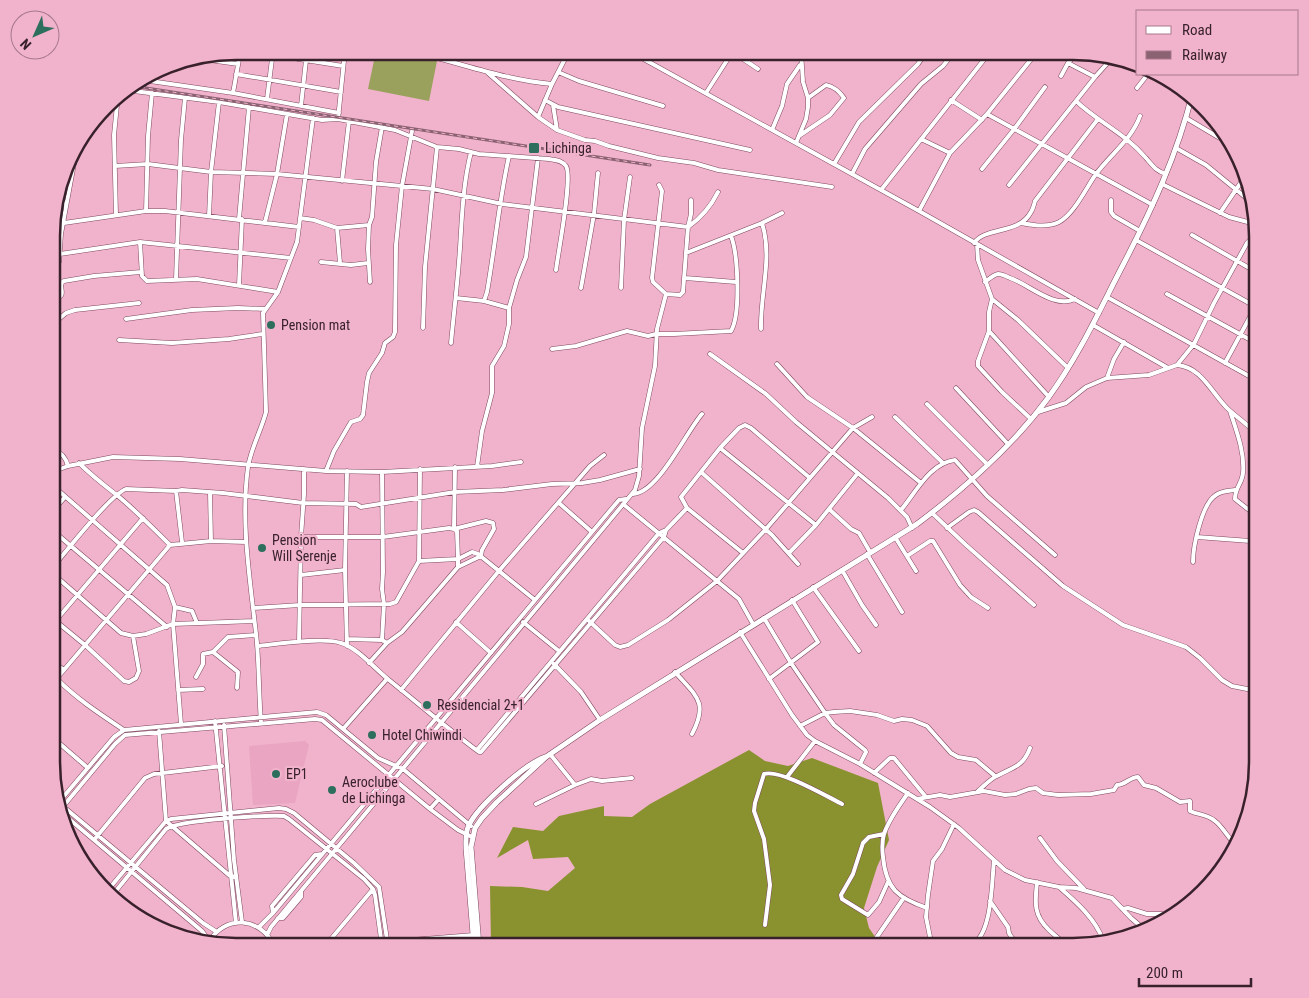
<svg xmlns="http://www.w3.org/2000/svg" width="1309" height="998" viewBox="0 0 1309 998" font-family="'Roboto Condensed',sans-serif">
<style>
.built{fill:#e9a5c1}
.green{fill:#9aa15d}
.forest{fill:#89922f}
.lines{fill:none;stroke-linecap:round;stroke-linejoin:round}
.minor-casing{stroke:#7d485f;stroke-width:5}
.major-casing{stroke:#7d485f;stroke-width:6}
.minor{stroke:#fff;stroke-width:4}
.major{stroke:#fff;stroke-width:5}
.rail-casing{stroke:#8b6272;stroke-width:3}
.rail{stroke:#f1b3cb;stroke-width:1;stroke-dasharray:4;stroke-linecap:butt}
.poi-dot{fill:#2d6e5d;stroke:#f1b3cb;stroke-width:2}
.labels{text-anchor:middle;stroke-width:4.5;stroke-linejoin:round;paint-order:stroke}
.poi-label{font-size:14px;fill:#39212b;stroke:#f1b3cb;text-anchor:start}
.rim{fill:none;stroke:#39212b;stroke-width:2.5}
</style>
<rect width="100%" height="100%" fill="#f1b3cb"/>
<path class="built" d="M305,741L309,745L295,803L253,805L249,746Z"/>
<path class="green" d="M376,51H391L437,61L429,101L368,89Z"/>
<path class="forest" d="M749,750L765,761L788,766L812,758L878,783L889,840L877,867L864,908L869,928L882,947L491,946L490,886L522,887L548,891L575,868L568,857L533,859L528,840L497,858L513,827L543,831L559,816L604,806V816L632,817L650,804Z"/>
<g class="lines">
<defs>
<path id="minor" d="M247,51L343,66
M408,51C456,61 503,80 552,84L569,51
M629,51L919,211L1099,313
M731,51L758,69
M195,58L238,64
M1068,63L1095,77
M558,72L579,81L663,106
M488,73L538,117L557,130
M236,74L341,92
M1061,76L1068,63L1078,52
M143,80L233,93L339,113
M1176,85L1190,103
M1137,88L1148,74
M126,90L219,102L322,120L338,119L345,51
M233,93L240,54L244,51
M706,93L733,51
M267,99L273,51
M545,100L558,107L750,150
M951,100L982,120
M1076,101C1098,122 1126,134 1146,158C1153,166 1156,171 1166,174
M553,105L557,130L585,140L595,141L609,146L658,158L694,163L718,170L832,187
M301,106L307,51
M987,114L1153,205
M538,117L552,84
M1186,118L1218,137L1220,138L1224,136
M338,119L395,130L437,147L459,149L479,154L549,159C555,160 562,160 566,166C573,177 558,253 556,270
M772,130L782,106L787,84L800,65
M799,136L830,115L844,98C840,92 833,86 826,85L808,98
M921,139L950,153
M796,143L806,119L808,107V98L803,82L801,52
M1176,148L1206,165L1250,201
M1232,149L1239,156
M834,164L859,122L918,64L926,52
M115,166L148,164L211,172L277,174L433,189L502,204L688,227C701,218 711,206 718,192
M982,169L1015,128L1045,87
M852,174L865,149L921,84L943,66L954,52
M342,181L349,121
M1162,184L1229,217L1255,224
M1009,185L1095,77L1112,58
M881,190L990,52
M1111,200V212L1114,216L1140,231
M56,202L66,204
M146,211L148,136L152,93
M919,211L950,153L987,114L1037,52
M1220,213L1244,178
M116,215L114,135L118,95
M209,216L211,172L219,102
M300,218L314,220L337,228L369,225
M239,219L249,107
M265,222L277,174L287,114
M64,223L146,211H165L299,227
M1021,223C1033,225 1047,228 1059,222C1074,214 1086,188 1096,174C1110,155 1132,139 1140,116
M337,228L340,263
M53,233L61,234L78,142
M1192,235L1258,273
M1136,240L1258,308
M140,242L142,276L147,281L197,279L278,292
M974,243C986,226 1019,235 1031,212C1033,209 1034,205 1035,201L1098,119
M977,244L978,260L992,299L989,312V331L978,361V366L1002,392L1031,419
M686,253L762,223L782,213
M60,254L140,242L291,258
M321,262L351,265L368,263
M53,268L59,262L61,234
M685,278L736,282
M176,279L181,140L185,98
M370,282L368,249L369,225L372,217L376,162L382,127
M985,282C989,279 993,275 998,274C1002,274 1006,276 1010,278C1030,285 1054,309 1075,299
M239,285L242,219
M581,288L594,214L598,173
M621,288L624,220L630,177
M666,294L680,295L683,292L688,227L691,214V200
M1167,294L1258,344
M1107,297L1258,381
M456,298L484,301L509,308
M992,299L1018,320L1068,368
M53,300C66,295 61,294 61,283L64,281L94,276L141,272
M484,301L487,292C495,247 499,201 509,156
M126,319L192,310L238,308L265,309
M53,324L66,313L75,310L139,303
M1093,325L1168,368
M423,328L425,267L437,147
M761,329C760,293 773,258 762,223
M989,331L1049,397
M119,340L172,343L229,339L262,334
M451,343C454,311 458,279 460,248C462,215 463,184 471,152
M552,349L576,346L627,331L648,336L656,334H674L731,331C741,314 738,254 731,236
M710,354L766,394L796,422L888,498L907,517L912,528
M1225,363L1258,302
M777,364L807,397L853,428L921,483
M1177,365L1194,344L1214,303L1247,243L1251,239L1253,238L1256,228
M1107,378L1114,359L1124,342
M956,388L1008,444
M927,404L988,465
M1230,411C1236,430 1245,452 1243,473C1242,484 1235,487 1235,499L1249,510L1258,504
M1038,412L1066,403L1086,387L1107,378L1149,375L1177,365C1202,367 1212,394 1228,409C1238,418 1248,425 1258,435
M895,417L943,463
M52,448C61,452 66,457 68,466
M720,448L816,525
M79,463C92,476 104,485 118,496C136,511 153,528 170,545
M455,467L454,529L486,521L493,523L494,529L482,550L481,556L458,567
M477,467L482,431L492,393V366L504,346L509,324V308L517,280L526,257L538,158
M326,471L334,451L348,427L351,422L360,419L363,415L367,382L369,373L382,353L385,343L393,337L395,332L396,245L402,186L412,131
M347,471L345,570L347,646
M52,472L68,466L113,457L180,459L326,471L382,472L492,466L521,462
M382,472L383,572L382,589L384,604L382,640L387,643
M701,472L772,535L798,564
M52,485L167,585L175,607L173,624L181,724
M176,491L182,542
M210,493L211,541
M633,494C658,493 686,432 702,414
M559,503L592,532
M623,504L739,599L753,624
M829,509L851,529L859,533L870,552
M901,510C916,492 930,463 955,460L987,496L1055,555
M52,512L65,497
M932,513L966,545L1034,605
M947,528L969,512L974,510L978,512L1063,586L1123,625L1186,647L1200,658L1222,680L1232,686L1257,691
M52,530L167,627
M301,537H383L449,528L454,529L457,531L458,559L472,552L478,554L535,600
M895,537L916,571
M1197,537L1250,541L1258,545
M743,553L687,508L681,497L720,448L739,428L745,425L751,428L810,478
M789,553L816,525L858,473
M867,554L902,612
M907,556L930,541H933L960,585L971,597L988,608
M1193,562C1193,546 1202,503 1216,495C1221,491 1229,491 1235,490
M52,568C66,552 110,495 126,489L176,491L182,490L223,493L303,503L356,504L361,507L455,492L503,490L552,484L582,483L600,480L640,469
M842,570L862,605L876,625
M52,573L121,633L133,636L146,634L173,624L254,621
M301,575L345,570
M813,587L859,651
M175,607L192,611L197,623
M253,608L300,605L390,604L396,602L419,561L420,469
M52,618L85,645L124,681L129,682L136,678L139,671L133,636
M764,618L791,663L825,713L834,725L865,750L866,752L860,764
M587,619L615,645L620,647L628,645L668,620L717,581L766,529L853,428L872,417
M456,622L491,653
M523,622L559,651
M52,625L143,518
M740,632L792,715L807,735L815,741L860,764L930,807L959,828L1005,870L1025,880L1059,887L1076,888L1112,898L1131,918L1145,930
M347,639L382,640
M299,642L301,537L304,494V469
M257,646C277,644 323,637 341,643C359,649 374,668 389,680C419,704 448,729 479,752H481L664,537L666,530
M213,652L238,672L237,688
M52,661L64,670
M369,663L387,643L402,632L458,567V559L419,561
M554,664L581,692L600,720
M675,672C696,696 709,702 692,734
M196,677L203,664V654L213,652L228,637L256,635
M57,679C77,699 100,714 124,730
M769,679L818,642L792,600
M52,684L170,545L211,541L246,542
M178,690L203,689
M401,690L498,572L590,466L604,455
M215,721L236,923
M261,723C259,696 259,669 257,643C251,585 240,524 248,467C251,448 261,431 266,412L263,313L278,292L297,242L313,118
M224,725L234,860L242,922
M800,726L825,713L834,712L850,711L877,715L894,721L902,719L912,720L927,726L951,753L958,757L976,760L995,776
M343,729L387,679
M159,731L166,821L230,876L236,877
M52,737L88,768
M477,750L659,533L666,530L687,508
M874,773L890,758H894L926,797
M787,777L815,741
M575,785L591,779L602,781L632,778
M978,791C984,786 990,779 997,776C1013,767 1023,767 1030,748
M908,793C899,806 889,819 884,834C882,841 882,849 883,857C886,889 898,898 927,908
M917,799L940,795L950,797L984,791L1005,795L1016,794L1029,789L1036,788L1043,793L1058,795L1091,794L1114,790L1117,785C1125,785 1130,777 1138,777L1144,785L1156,788L1180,802L1190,801V811C1198,815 1207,814 1215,821C1223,827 1228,838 1236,845
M59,802L114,737L124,730L317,712L326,715L378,758L403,769L471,826
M59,803L203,923L217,932
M536,804L575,785L550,754
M61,809L115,744L125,735L315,719L322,720L328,725L430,809L458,830L472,837
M430,809L439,799
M62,813L202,931L209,941
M884,834L869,837L863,843L853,874L841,895L842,899L868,915L879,902L888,882
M1040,838L1057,861L1084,889
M94,840L145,778L154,774L222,766
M1037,882C1035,902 1033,915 1049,930C1055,936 1062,940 1067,947
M1059,887C1076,902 1095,918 1103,940
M107,891L166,821L171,819L279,808L286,809L294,813L354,863L379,887L388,946
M111,897L166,829C179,820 265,815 284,816L289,819L364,879L373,889L375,895L382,946
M990,901L1008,927L1009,933L1012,938L1025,947
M1122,909L1128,908L1147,914H1162
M273,913L272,906L315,855L322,854
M278,918H283L301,897V891
M765,925L770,885L764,839L754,811L755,803L764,774C780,769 826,796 842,804
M259,927L273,913L613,507L619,500L626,499
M267,935L271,927L635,490L639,476L642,428L655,366L657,329L666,294L653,282L652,278L662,191L659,185
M209,942C225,914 261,917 274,946
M386,942L474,935
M325,946L373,889
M411,946L476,941
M870,947L903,899
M934,947L930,937L926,917L928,895L933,861L942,849L954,824
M964,947C967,945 972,944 975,942C992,930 992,880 994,860"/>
<path id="major" d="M474,946L466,848C466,840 465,832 469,825C478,806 525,764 545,757
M479,946L471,847L475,828L482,818L497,802L546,757L600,720L917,524C965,488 1012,447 1048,398C1079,356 1100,309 1124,263C1152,209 1177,155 1192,95"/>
</defs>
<use href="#minor" class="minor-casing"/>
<use href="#major" class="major-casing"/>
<use href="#minor" class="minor"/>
<use href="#major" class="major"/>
<defs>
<path id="rail" d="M133,86L650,165"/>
</defs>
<use href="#rail" class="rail-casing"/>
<use href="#rail" class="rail"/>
</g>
<g class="poi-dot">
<rect x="528" y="142" width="12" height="12" rx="2.5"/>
<circle cx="271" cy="325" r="5"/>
<circle cx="262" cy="548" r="5"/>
<circle cx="427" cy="705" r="5"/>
<circle cx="372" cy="735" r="5"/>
<circle cx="276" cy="774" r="5"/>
<circle cx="332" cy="790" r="5"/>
</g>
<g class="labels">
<g class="poi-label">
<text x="545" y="153">Lichinga</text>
<text x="281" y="330">Pension mat</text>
<text x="272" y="545">Pension<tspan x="272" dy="16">Will Serenje</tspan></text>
<text x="437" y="710">Residencial 2+1</text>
<text x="382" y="740">Hotel Chiwindi</text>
<text x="286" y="779">EP1</text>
<text x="342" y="787">Aeroclube<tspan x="342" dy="16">de Lichinga</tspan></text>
</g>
</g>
<path d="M0 0H1309V998H0ZM236 60H1073A176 176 0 0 1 1249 236V762A176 176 0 0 1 1073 938H236A176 176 0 0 1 60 762V236A176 176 0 0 1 236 60Z" fill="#f1b3cb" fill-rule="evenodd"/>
<path class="rim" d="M236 60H1073A176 176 0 0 1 1249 236V762A176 176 0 0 1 1073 938H236A176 176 0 0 1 60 762V236A176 176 0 0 1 236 60Z"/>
<rect x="1136" y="10" width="162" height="65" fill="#f1b3cb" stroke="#a7798b"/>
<rect x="1146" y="26" width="25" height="8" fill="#ffffff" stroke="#a7798b"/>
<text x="1182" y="35" font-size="15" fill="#39212b">Road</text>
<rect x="1146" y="51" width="25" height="8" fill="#8b6272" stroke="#a7798b"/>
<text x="1182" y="60" font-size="15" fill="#39212b">Railway</text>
<g transform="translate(35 35) rotate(225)"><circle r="24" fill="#f1b3cb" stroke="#a7798b"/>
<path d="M0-4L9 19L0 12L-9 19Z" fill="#2d6e5d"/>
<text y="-8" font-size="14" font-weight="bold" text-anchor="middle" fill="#39212b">N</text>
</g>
<path d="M1139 978v8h112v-8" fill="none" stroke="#39212b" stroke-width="2.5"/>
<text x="1146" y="978" font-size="15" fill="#39212b" stroke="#f1b3cb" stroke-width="4" paint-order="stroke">200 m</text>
</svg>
